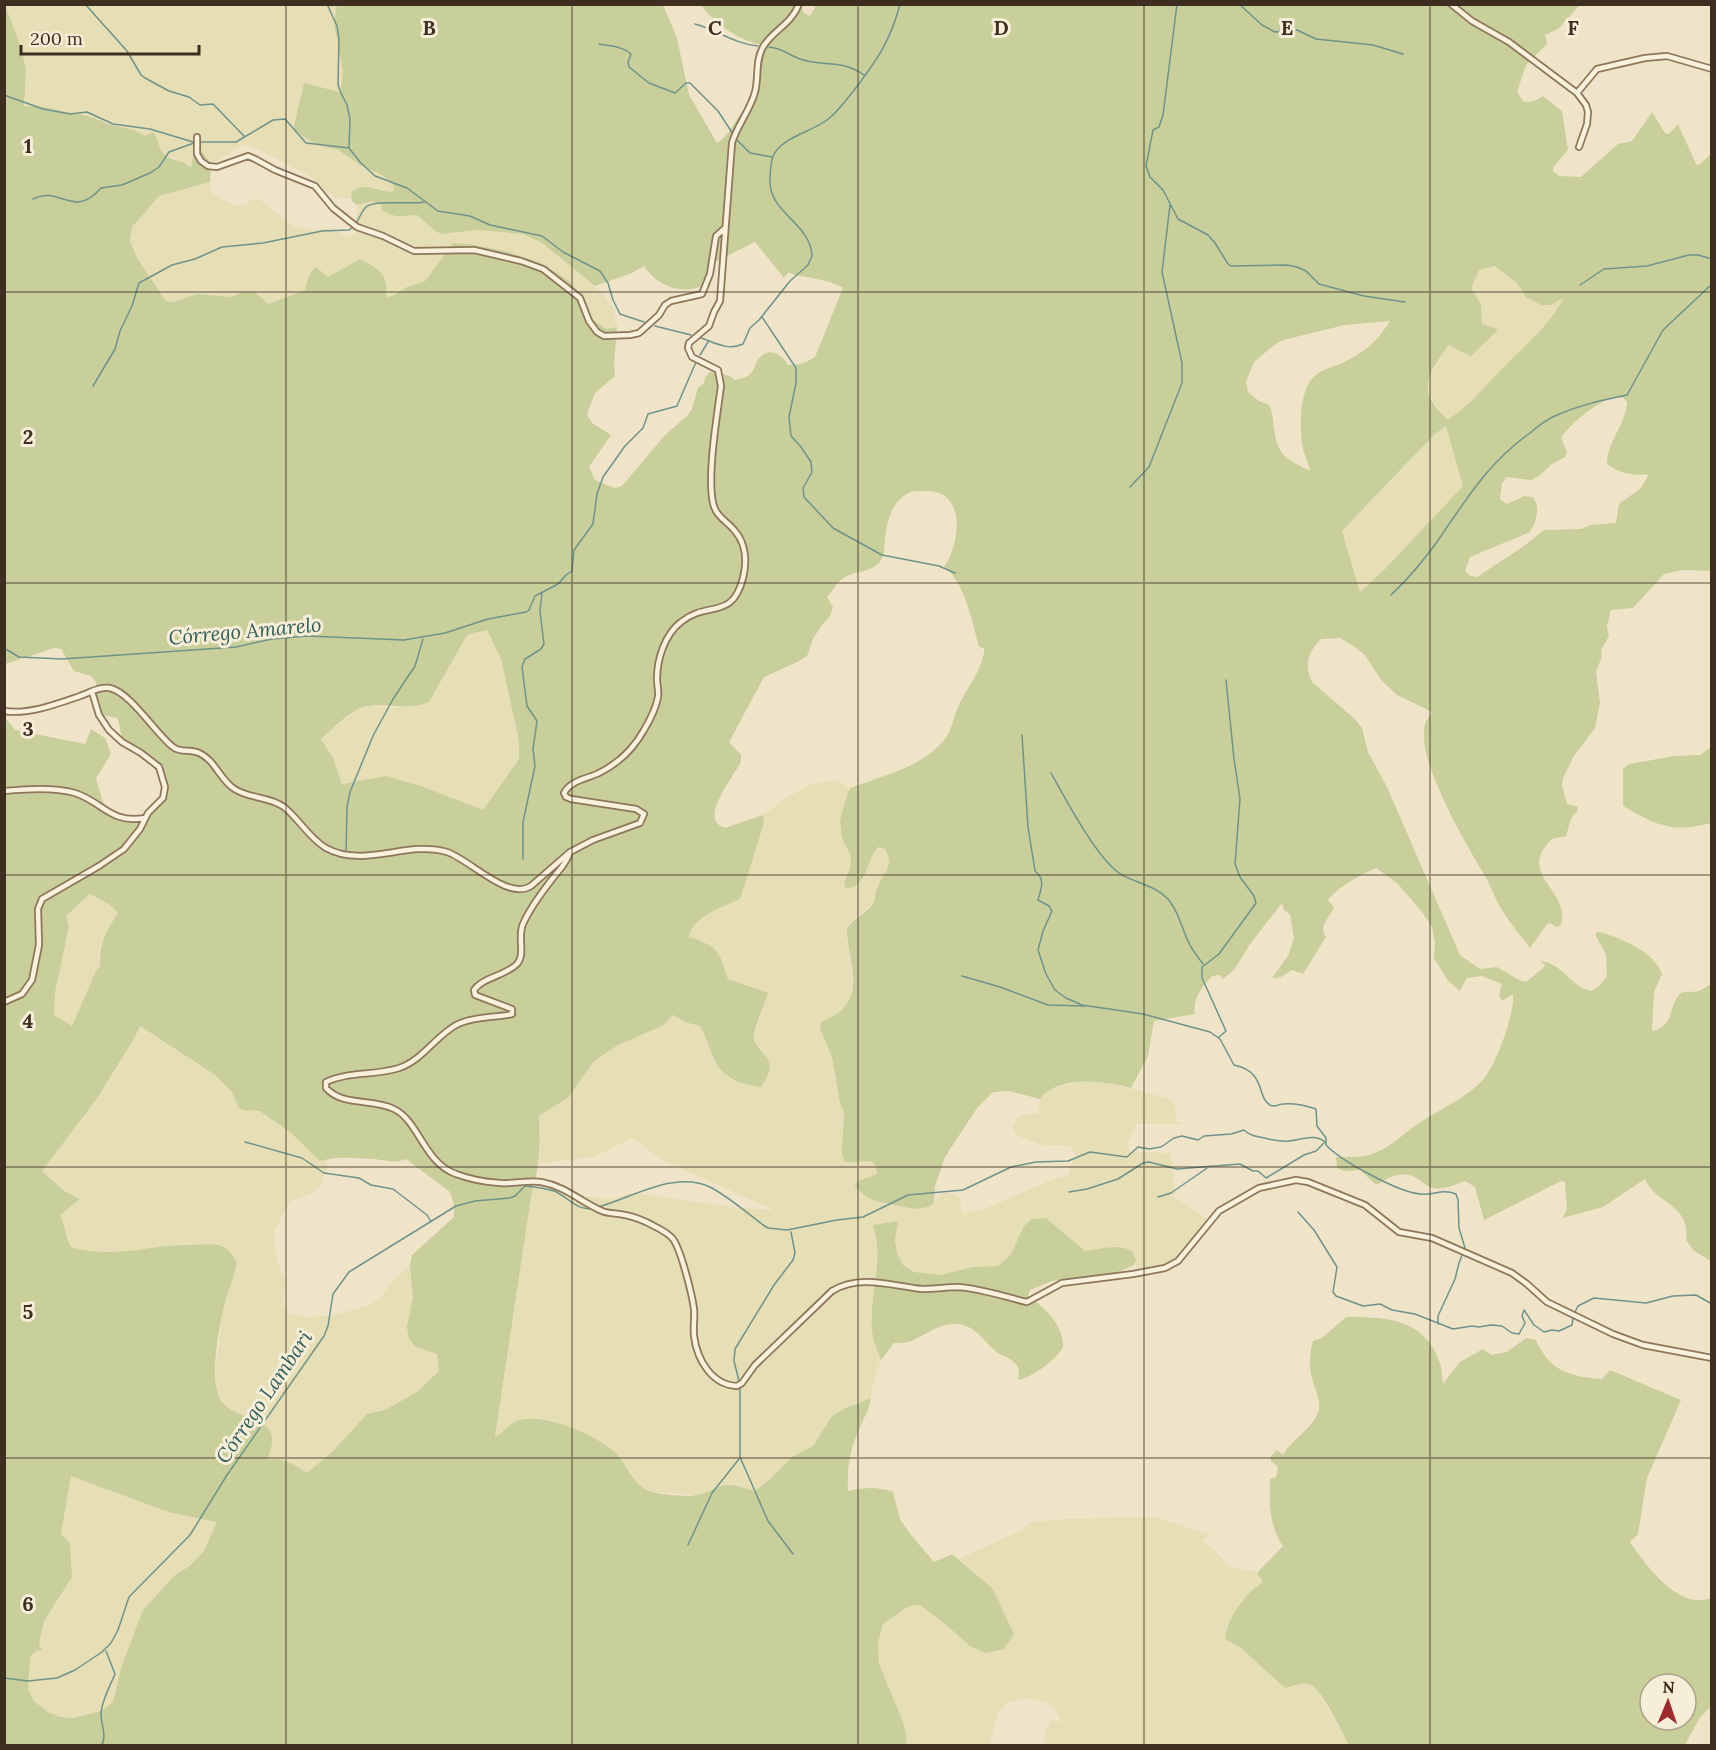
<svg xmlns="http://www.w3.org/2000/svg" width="1716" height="1750" viewBox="0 0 1716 1750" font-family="Lora,serif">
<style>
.farmland{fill:#e6deb5}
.green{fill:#c9cf9b;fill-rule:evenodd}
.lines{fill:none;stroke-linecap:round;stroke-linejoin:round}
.stream{stroke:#6f938a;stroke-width:1.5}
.minor-casing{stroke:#8d765c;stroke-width:8}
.minor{stroke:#faf1dc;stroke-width:4.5}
.grid{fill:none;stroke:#3d2e20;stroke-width:1.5;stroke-opacity:0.55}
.labels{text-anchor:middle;stroke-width:6;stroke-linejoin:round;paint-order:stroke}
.water-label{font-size:20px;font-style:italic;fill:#2f5d5a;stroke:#f7eed8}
.grid-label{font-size:20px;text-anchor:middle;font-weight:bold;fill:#3d2e20;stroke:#f7eed8;stroke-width:6;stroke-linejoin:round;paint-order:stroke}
</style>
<rect width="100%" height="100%" fill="#f0e4c8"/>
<path class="farmland" d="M5,5H337L334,23L343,72L339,92L304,83L293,130L317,145L332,147L360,165L382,175L393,184L394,189L390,192L374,187L351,191V199L335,198L308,175L260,150L245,144L211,164L196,144L192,168L180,160L164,154L160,147L134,130L66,111L24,106L26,69Z
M210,182V190L218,197L234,205H245L252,199H259L293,226L316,230L329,228L348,237L356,233L357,205L372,201L382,205L390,215L403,217L417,215L434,230L441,234L477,230L523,234L542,243L600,291L613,308L617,327L606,329L593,320L589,309L570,282L556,272L538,262L505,251L470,244L453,243L425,281L407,287L392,296L386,297L360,259L328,277L311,272L305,290L268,304L242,292L232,297L197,294L173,302L166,301L137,258L130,241L132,226L159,196Z
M1495,266L1517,283L1526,297L1551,305L1560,301L1566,295L1558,309L1526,346L1498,373L1477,397L1449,421L1431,399L1428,391L1431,375L1448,344L1479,349L1497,331L1482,324L1481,304L1471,288L1479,269Z
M1446,426L1463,486L1384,570L1360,592L1342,531L1403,469L1435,434Z
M487,630L501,659L519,741V759L483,810L421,786L386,776L342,784L321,740L354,711L368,706L395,708L429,702L467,635Z
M837,780L850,788L844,805L840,828L851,856L850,868L846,877L850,888L863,878L871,856L878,846L885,849L890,858L888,870L878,884L874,902L850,923L847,940L853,982L852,999L844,1008L830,1019L821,1022L820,1028L832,1057L840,1103L844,1112L842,1152L844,1161L849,1163L868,1161L874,1163L877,1167L878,1174L856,1182L875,1201L914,1209L929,1207L943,1193H948L957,1195L960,1200L962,1214L987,1208L1046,1182L1068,1175L1076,1155L1070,1146L1057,1145L1044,1146L1021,1137L1014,1133L1013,1127L1016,1120L1022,1115L1038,1113L1040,1098L1049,1089L1077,1082H1106L1171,1099L1175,1106L1176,1121L1183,1124H1136L1128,1143L1129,1149L1131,1152L1171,1153L1175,1194L1173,1196L1208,1220L1204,1229L1185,1252L1173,1262L1158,1266L1136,1269V1261L1112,1247L1085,1251L1021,1235L1011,1254L998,1266L972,1267L941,1275L914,1272L903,1265L897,1253L895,1240L884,1224L873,1225L878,1239L873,1322L874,1341L881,1360L874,1379L871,1398L846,1408L826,1424L822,1434L813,1446L792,1457L769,1480L755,1491L738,1487L700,1495L653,1492L644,1489L638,1483L621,1459L552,1422L518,1421L495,1438L531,1197L537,1177L563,1190L597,1198L610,1199L633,1193L732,1207L774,1210L664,1161L632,1138L594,1157L539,1163L541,1131L539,1116L569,1097L593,1062L618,1045L661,1026L673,1015L688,1023L700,1026L713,1058L721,1071L730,1079L746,1084L766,1055L755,1042L754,1034L764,1008L728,979L724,964L706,942L689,937V932L705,916L720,908L760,837L764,823L763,815L789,796L812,784Z
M90,894L110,905L118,913L106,933L98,953L100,966L95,973L72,1026L54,1015L55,994L69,926L66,916Z
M139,1026L215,1075L232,1092L239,1108L243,1110L260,1111L290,1132L320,1161L327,1159V1169L321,1185L314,1192L290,1202L275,1229L274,1238L277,1260L285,1280L283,1305L290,1314L307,1317L334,1315L367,1306L381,1297L389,1285L410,1265L413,1298L437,1354L440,1371L417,1392L385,1410L367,1414L332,1452L307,1474L290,1462L266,1460L271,1448L256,1419L244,1417L230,1410L219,1396L216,1385V1367L223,1310L237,1262L220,1246L185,1245L119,1252H90L71,1247L67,1239L59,1215L80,1199L64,1191L42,1171L96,1100L135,1037Z
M71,1476L168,1512L217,1522L204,1551L161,1590L121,1668L113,1702L101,1711L73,1718L60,1717L48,1712L34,1701L28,1689V1672L30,1656L36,1651L39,1644L44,1621L72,1577L70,1561L61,1534Z
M1155,1517L1211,1535L1201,1541L1211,1547L1231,1568L1254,1571L1261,1576L1264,1582L1257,1585L1240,1603L1226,1627L1225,1639L1240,1647L1298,1685L1307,1683L1311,1685L1319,1693L1349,1745H1044L1045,1734L1051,1720L1062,1722L1054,1708L1047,1703L1033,1699H1020L1007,1703L998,1714L989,1745H905L907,1739L879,1664L878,1643L883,1624L909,1606L920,1605L940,1620L957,1636L1014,1633L993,1589L959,1559L1022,1530L1031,1522L1066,1519Z"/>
<path class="green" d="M817,4L1580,5L1558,29L1545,35L1547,44L1526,65L1517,92L1523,101C1530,104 1536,100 1543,96L1562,111L1568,150L1554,166L1553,171L1559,176L1581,177L1618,144L1632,141L1652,112L1665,133L1669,134L1678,124L1696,164L1699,165L1711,154V571L1683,570L1664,574L1633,608L1611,610L1607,626L1609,636L1601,650L1602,656L1596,672L1600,703L1595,728L1574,756L1563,778L1562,786L1567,804L1578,807L1577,811L1571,819L1566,836L1552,839C1515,875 1571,889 1561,925L1557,927L1550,923L1547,924L1530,948C1520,935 1509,922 1500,907C1495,898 1491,887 1486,878C1471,852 1400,737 1432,714L1430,711L1397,695L1382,681L1365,655L1355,647L1340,638L1321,639C1308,652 1304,665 1312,682L1355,719L1362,728L1368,752L1387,787L1460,955L1480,969L1497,967L1519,980L1526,982L1543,968L1545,965L1541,961C1563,964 1570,986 1591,991L1600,985L1607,976L1606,955L1595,934L1598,932C1620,937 1655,952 1662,974L1654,992L1652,1031C1674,1028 1669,1004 1680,994C1685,990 1693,993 1699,991C1703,989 1707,986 1711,984V1261L1694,1251L1686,1240C1691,1204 1655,1204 1645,1179L1603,1207L1562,1218L1567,1210L1565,1182L1561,1181L1484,1220L1475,1187L1465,1181C1455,1185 1443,1190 1432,1188C1426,1186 1422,1181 1416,1178C1403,1169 1388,1178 1376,1185L1360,1170L1344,1171L1337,1168L1336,1157C1351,1157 1363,1158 1377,1152C1394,1145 1407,1130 1422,1121C1441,1109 1473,1094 1486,1076C1497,1061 1515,1013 1513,994L1502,1001L1499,995L1502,984L1482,976L1467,978L1460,991L1448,981L1434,958L1435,943L1432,927L1422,912L1397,883L1376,868C1359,876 1340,885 1328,900L1334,908C1329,918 1318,926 1326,937L1303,974L1292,970L1281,977L1272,978L1288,956L1294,939L1290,914L1284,910L1282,903L1250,944L1234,970L1223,979L1220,975L1212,976C1202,987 1192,999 1195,1014L1154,1021L1148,1056L1131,1088C1106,1080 1057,1075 1040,1099L1009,1091L993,1092L977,1108L945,1157L935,1186L934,1202L929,1207L914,1209L875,1201L864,1195L855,1187L856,1182L877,1174C876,1151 857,1167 844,1161L842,1152L844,1112L840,1103L832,1057L820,1028L821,1022C871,1003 848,968 847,929C853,918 870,911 874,902C876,897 875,890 879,884C886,869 894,866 885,849L878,847C866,859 868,888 846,888L844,883L850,868L851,856L842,838L840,821L844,805L850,788C882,776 921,768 944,740C952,731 953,718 958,707C967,688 980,673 984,653V648L979,647C973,624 964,580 944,567C960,544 967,491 927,491C920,491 911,490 905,495C891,504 886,525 885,540C884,546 885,553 882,558C874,574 854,570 842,579C836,583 832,592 827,597L833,607L830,616L821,626L813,639L807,656L797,662L764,677L729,742L741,755V762C734,775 706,811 717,823C718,825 723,827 725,828L763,815L764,823L740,899C724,906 691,918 689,937C717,945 720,952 728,979L768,993C765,1004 755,1025 754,1035C753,1054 784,1055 761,1087C712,1079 719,1064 700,1026L688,1023L673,1015L662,1026L618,1045L593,1062L569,1097L539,1116C541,1144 539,1170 531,1197L495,1437C502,1434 508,1425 517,1421C543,1411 605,1438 621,1459C630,1472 636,1487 652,1492C665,1495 685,1497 698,1495C708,1494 716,1485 728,1485C737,1485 746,1489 755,1491L769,1480L792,1457L813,1446L832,1416L846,1408L871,1398C870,1408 865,1415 861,1425C850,1449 847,1465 848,1491C865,1488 876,1486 893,1492L900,1519L911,1535L934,1562L952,1554L993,1589L1014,1634L1004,1649L986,1653L970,1646L940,1620L920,1605L909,1606L883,1624L878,1643L879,1664L903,1722L907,1740L905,1745H5L4,716L15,730L85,744L91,729L105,738L111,754L96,778C98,787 102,802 107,809C125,829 170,811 163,783C159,770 148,759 136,753C132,750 128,749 125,745C120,738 121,726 117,718L102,715L97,712L96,682L91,676L74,671L61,649L54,648L5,664V5L21,48L26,69L24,106L45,107L91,117L109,124L134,130L145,136L154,132C157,139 159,149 165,155C173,162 184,159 191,168L196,143L211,164L210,182L159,196L132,227L130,241L137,258L166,301L173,302L197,294L232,297L242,292H255L268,304L305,290C307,281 308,274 316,267L328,277L360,259C378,268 389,274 386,297L392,296L407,287L425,281L453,243L470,244L505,251L538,262L556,272L570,282L579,293L589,309L593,320L606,329L617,327L614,364L615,376L595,393L587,414L592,423L611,435L589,467L595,480L614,488L622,486L665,435L687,416L692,409L698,388L704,383L705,378L710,372L728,375L735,380C740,379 745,378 749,375C755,370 755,363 759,358C770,346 782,355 788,365L802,364L815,357L843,288C829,279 807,278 791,274L789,272L784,278L755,242L713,263V277C699,294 675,292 657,280C652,277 648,271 644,266L632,273L595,286L542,243L523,234L477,230L441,234L434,230L417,215C405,216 393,219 382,210L381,205L372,201L357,205L352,201L351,192C364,182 375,190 390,192L393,191L394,186L382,175L360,165L338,150L317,145L293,130L304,83L340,92L343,72L334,23L337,5H663L677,38L689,95L717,143C726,137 731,129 736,121C756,94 757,78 761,45C737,39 716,25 701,5H801L803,12L810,16ZM1495,266L1517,283L1526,297L1542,305H1551L1564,298C1548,327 1522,348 1499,372C1482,389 1469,406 1448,420C1442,413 1434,407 1430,398C1422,379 1439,360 1448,345L1471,356L1497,331V329L1482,324L1481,304L1471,288L1479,270ZM1390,321C1379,339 1365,352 1346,361C1337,366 1325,368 1316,375C1299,387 1299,429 1303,449C1305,456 1309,464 1310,471C1287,459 1278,457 1274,429C1273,419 1273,413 1269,405L1259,401L1248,392L1246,382L1254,362L1274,345L1283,340L1345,325ZM1612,397L1623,398L1627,402C1626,425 1607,441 1607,464C1621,474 1632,476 1649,474L1641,488L1619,504L1616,523L1591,525L1581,529L1544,530L1524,546L1477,577L1470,576L1465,571L1470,557L1530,532C1536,522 1541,507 1533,497L1524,496L1507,504L1500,499L1502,483L1507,477L1531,480L1539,476L1552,464L1565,457L1567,453L1561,437C1576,419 1591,407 1612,397ZM1446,426L1463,486L1384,570L1360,592L1342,531L1435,434ZM487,630L501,659L519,741V759L483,810L421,786L386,776L342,784L333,758L321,739C335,728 350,709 368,706C390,703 407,711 429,702L467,635ZM90,894L110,905L118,913C107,930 98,945 100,966L95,973L72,1026L54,1015L55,993L69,926L66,916ZM140,1026L215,1075L232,1092L239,1108L243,1110L260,1111L264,1114L290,1132L320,1161C338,1156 355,1158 373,1159C386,1160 393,1164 406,1159L450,1192L454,1204V1217L412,1255L410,1265L413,1298L407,1327L409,1339L416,1347L437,1354L439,1371L417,1392L385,1410L367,1414L332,1452L307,1473C293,1464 284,1457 267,1460C269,1454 272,1448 272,1442C274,1411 230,1425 218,1394C211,1373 218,1333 223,1311C226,1295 234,1279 237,1262C233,1255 229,1249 221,1246C212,1243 201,1245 192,1245C152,1244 111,1260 71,1247C65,1237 65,1225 60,1215L80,1199L64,1191L42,1171L96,1100L135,1037ZM71,1476L168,1512L217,1522L204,1551L188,1567L175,1575L143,1610L121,1668L113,1702L101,1711L73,1718L60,1717L48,1712L34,1701L28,1689L30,1657L36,1651L42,1650L39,1644L44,1621L72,1577L70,1543L61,1534Z
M1711,747V823C1671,833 1658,826 1623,806V769L1629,764L1675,756L1700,755Z
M1046,1218L1085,1251C1101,1249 1118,1243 1132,1251L1136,1261L1134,1265L1116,1273L1052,1281L1030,1290L1028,1296C1045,1308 1064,1325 1063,1347C1055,1361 1033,1377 1018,1380C1022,1361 1010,1360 998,1353C986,1345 980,1331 966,1326C943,1318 926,1336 908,1342C904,1343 898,1343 894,1343L881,1360C879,1354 876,1348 874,1342C865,1303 886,1263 873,1225L898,1221L895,1240L897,1253L903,1265L914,1272L941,1275L972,1267L998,1266L1011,1254L1024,1226L1032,1219Z
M1346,1317C1388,1317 1426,1318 1441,1366C1442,1372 1442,1379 1443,1384L1460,1362L1483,1349L1491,1355L1507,1352L1526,1338L1536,1340C1549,1371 1571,1377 1602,1379L1610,1370L1681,1400L1647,1478L1638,1534L1630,1542C1646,1565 1678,1611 1711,1598L1710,1707L1699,1719L1685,1745H1349C1342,1733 1322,1688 1309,1684C1302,1682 1292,1686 1285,1688L1240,1647L1225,1639C1225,1621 1247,1591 1263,1582L1257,1573L1283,1546C1269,1526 1269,1503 1270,1479L1276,1477L1278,1467L1271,1461V1456L1277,1450L1283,1455C1291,1440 1309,1431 1317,1415C1324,1403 1313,1387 1311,1374C1309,1362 1310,1353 1313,1341L1322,1338ZM1650,1684H1686V1720H1650Z"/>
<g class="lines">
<path class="stream" d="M85,4L127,51L141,75L145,78L169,91L189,97L200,105L213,104L244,136
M327,4L337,26L339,39L338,84L340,91L347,105L350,119L349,148
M1177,4L1163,115L1159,127L1153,130L1146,166L1150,177L1163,190L1178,219L1208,235L1215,243L1228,264L1231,266L1287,265L1297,267L1306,271L1319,284L1364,296L1405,302
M1239,4L1262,25L1275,32L1297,30L1316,39L1373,45L1403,54
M695,24C717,30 735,44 758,46
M599,44C610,46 622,46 631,54L628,62L629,67L649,83L675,93L686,83H690L718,111L733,134
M769,47C782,48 789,55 800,59C823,67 842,59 864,75
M4,95L43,109L70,114L87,112L113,124L150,129L193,142
M737,140L750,153L772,157
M199,142H236L273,120L285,119L306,143L349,148L360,162L375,176L407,188L438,211L470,216L490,225L542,236L563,252L600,271L608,283L613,300L620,314L644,322
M33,199C60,185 73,220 101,188L122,185L150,173L159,167L169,152L194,143
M1580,285L1604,269L1647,266L1689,255H1698L1712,259
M762,317L796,368V383L789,417L791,436L801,447L811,462L812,472L803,488L804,497L833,528L882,555L939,566L955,573
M655,326L691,335
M701,338C716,343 728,351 743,344L750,328L759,320L790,281L808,265L812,256C811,224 770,213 770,182C770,173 770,158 776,151C788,136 812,131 827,120C838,112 846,100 855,89C877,60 891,40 900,4
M700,355L708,342
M93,386L115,349L120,331L132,306L139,283L172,265L195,259L222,247L263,243L322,231L349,230C359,224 359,214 366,207C375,199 410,205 424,202
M1130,487L1149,467L1182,383V363L1162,272L1170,205
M1391,595C1409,578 1425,559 1439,539C1467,498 1489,462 1530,433C1538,426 1547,419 1557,415C1580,405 1603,400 1627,395L1663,330L1712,284
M4,648L19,657L62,659L236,647L272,639L307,636L404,640L445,633L488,619L526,612L529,610L535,596L558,584L566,575L572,571L574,550L593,524L597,494L603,477L625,446L643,428L648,414L677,406L696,362
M1022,735L1028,827L1035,871C1046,879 1041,889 1038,900L1049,906L1052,911L1043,931L1038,950L1046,974L1055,990L1066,998L1082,1005L1143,1014L1210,1032L1220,1039L1234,1065C1267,1072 1256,1097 1270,1105C1275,1108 1278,1104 1283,1104C1293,1103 1307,1106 1316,1109L1317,1126L1326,1138V1145C1341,1161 1398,1192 1420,1194C1434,1196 1441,1188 1456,1194L1458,1200L1459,1228L1465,1248L1459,1263L1455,1279L1438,1316V1324
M1051,773C1065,798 1096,857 1119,873C1134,883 1155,885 1168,899C1179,912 1181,926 1188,941C1191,949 1198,957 1203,964
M346,853L347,807L350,792L373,736L393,699L415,666L423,639
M523,859V822L535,766L533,749L537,721L527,706L522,667L525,659L541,649L544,644L540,611L542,593
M962,976L1000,987L1048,1005L1085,1006
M1219,1037L1226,1031L1202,978V967L1219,954L1256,903L1254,896L1240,877L1235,864L1240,799L1234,759L1226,680
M245,1142L302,1158L324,1173L359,1178L371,1185L393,1189L427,1215L431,1222
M1069,1192L1087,1189L1118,1179L1143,1163L1149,1162L1177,1169L1240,1164L1253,1171H1258L1266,1178L1304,1155L1316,1151L1324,1143
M1158,1197L1171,1193L1210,1166
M598,1207C632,1198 674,1170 710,1187C729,1197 746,1212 763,1225L768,1228L787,1230L837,1220L863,1217L908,1195L963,1190L1011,1167L1036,1162L1068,1161L1090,1152L1127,1157L1138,1147L1149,1149L1161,1147L1174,1138L1182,1136L1198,1140L1204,1136L1231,1134L1244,1130C1250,1136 1258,1137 1265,1138C1273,1140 1280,1142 1289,1141C1301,1140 1315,1133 1325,1142
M1298,1212L1314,1230L1337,1267L1333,1292L1336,1296L1363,1306L1380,1304L1392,1310L1415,1314L1453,1329L1472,1326L1479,1327L1491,1325L1502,1326L1512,1333L1519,1334L1525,1323L1522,1316L1524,1310L1534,1325L1544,1332L1552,1330L1559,1331L1572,1325L1573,1317
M1575,1312L1578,1306L1594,1298L1646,1303L1673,1296L1696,1295L1712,1304
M739,1381L734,1361L735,1349L774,1285L793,1260L795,1253L791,1232
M740,1386V1457L768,1521L793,1554
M688,1545L712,1493L739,1459
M4,1678L28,1681L57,1678L75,1670L102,1652L111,1643L118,1630L129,1597L190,1535L227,1475L324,1336L328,1326L333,1294L349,1272L456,1206L475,1201L510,1198L515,1196L525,1186C534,1187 545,1188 554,1191C569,1197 577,1212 594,1208
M101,1746C108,1736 100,1723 101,1712C103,1698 110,1686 115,1674L106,1651"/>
<defs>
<path id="minor" d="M1451,4L1472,21L1509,42L1577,93L1586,105L1588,112L1587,124L1579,147
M1577,93L1597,69L1645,58L1667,56L1712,69
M197,137V154L201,161L208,166L217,167L248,156L255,159L275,170L315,186L333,208L357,227L383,236L414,251L474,250L521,261L543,269L580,298L589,321L597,332L604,336L630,335L639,333L659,315L665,305L671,301L702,294L710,274L716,236L724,229
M4,711C28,715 57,704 80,696C89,693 100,686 110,688C131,693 155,733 173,747C180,753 190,749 199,753C214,759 220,779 233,788C248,799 269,796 284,807C299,819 309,838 326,848C364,869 407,840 447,852C469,859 508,901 531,886L570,852L593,840L640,823L644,814L636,809L571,799L566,797L564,793C571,780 587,779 599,773C619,763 633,750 644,730C650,720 656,708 658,697C659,691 657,685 657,679C657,659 665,634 681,622C708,600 732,621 743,578C747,562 746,544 735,531C727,521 716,517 713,503C707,475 717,416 721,386L718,370L692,357L688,348L689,343L709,326L714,312L720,301L732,143C737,125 750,111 755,92C759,77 755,61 763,47C773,30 791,25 799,4
M4,791C27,789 53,787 75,793C103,802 110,824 145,818
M570,852C567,863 560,869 553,878C542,892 530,908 523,924C517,937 526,954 517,964C505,976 483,977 474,990L475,995L512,1009V1014C495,1018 475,1016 458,1024C436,1035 423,1060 399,1068C375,1076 349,1071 326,1082V1088C343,1107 373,1098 394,1109C419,1121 424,1163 456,1174C469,1179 486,1182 500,1183C514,1184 528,1180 541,1182C565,1186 581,1202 602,1211C609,1214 617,1213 625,1215C635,1217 645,1221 654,1226C660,1229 669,1234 673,1239C681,1250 692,1294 694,1309C695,1317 693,1327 694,1336C697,1360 712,1385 737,1386L742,1383L755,1365L832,1291C860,1274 892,1286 922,1289C935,1289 947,1287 959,1287C983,1289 1005,1297 1027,1302L1062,1283L1133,1274L1165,1268L1178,1261L1219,1211L1259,1188L1296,1180L1308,1182L1365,1205L1399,1232L1432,1238L1512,1273L1527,1284L1547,1302L1613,1334L1643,1345L1712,1358
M4,1002L22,994L32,980L39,945L38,909L42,899L99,866L124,849L140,829L148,813L163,798L165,787L159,767L141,753L122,742L109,730L99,715L92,692"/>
</defs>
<use href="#minor" class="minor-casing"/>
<use href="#minor" class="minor"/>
</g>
<path class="grid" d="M286,4V1746M572,4V1746M858,4V1746M1144,4V1746M1430,4V1746M4,292H1712M4,583H1712M4,875H1712M4,1167H1712M4,1458H1712"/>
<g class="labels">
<g class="water-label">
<text transform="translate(245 631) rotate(-5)" y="7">Córrego Amarelo</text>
<text transform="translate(264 1397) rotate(-56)" y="7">Córrego Lambari</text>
</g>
</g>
<g class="grid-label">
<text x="429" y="35">B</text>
<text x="715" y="35">C</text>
<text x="1001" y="35">D</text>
<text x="1287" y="35">E</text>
<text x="1573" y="35">F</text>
<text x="28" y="153">1</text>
<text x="28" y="444">2</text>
<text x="28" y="736">3</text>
<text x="28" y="1028">4</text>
<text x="28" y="1319">5</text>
<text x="28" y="1611">6</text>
</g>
<rect width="1716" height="1750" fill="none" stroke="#3d2e20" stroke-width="12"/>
<g transform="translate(1668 1702) rotate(2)"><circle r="28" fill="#f7eed8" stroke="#ada18e" stroke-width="1.5"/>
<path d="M0-4.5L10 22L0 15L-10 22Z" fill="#9e2a2b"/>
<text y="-9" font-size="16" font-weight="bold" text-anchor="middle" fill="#3d2e20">N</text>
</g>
<path d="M21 45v9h178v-9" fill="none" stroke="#3d2e20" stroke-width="3"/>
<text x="30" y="45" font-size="18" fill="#3d2e20" stroke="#f7eed8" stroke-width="4.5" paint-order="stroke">200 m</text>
</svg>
